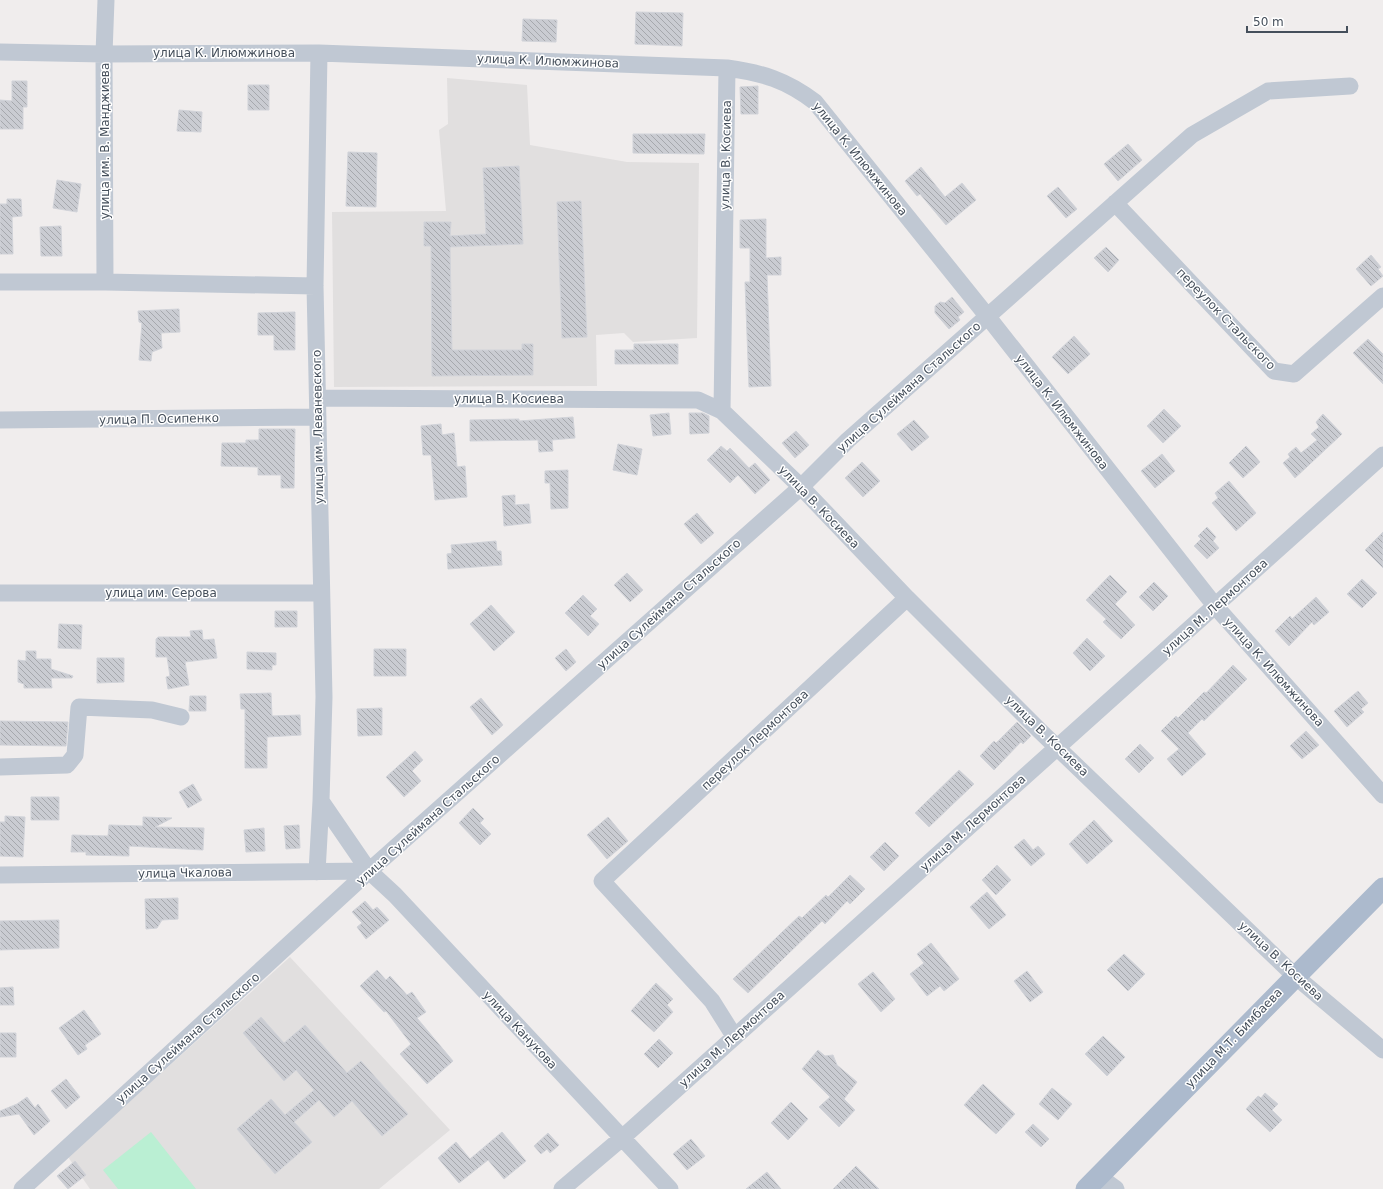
<svg xmlns="http://www.w3.org/2000/svg" width="1383" height="1189" viewBox="0 0 1383 1189" font-family="'DejaVu Sans',sans-serif">
<style>
.education{fill:#e1dfdf}
.grass{fill:#baefd3}
.building{fill:url(#building-back-hatch);stroke:#d1d3d9}
.lines{fill:none;stroke-linecap:round;stroke-linejoin:round}
.minor{stroke:#c0c8d3;stroke-width:17}
.major{stroke:#acbacd;stroke-width:21}
.labels{text-anchor:middle;stroke-width:3;stroke-linejoin:round;paint-order:stroke}
.street-label{font-size:12px;fill:#454f5b;stroke:#fff}
</style>
<defs>
<pattern id="building-back-hatch" width="6" height="6" patternUnits="userSpaceOnUse"><rect width="6" height="6" fill="#caccd2"/><path d="M-1 5l2 2M0 0l6 6M5-1l2 2" fill="none" stroke="#a6a8ad"/></pattern>
</defs>
<rect width="100%" height="100%" fill="#f0eded"/>
<path class="education" d="M447,78L527,85L530,145L627,162L699,163L697,338L633,342L624,333L596,335L597,386L334,387L332,212L446,211L439,130L448,124Z
M290,957L450,1130L379,1189H90L68,1157Z"/>
<path class="grass" d="M151,1132L196,1189H118L103,1170Z"/>
<path class="building" d="M636,12L683,13L682,46L635,44Z
M523,19L557,20L556,42L522,41Z
M12,81H27V107H23V129H0V100L12,101Z
M248,85H269V110H248Z
M758,86V114H741L740,87Z
M179,110L202,112L201,132L177,131Z
M633,134H705L704,154L633,153Z
M1128,144L1142,160L1118,181L1104,164Z
M348,152L377,153L376,207L346,206Z
M519,166L523,244L450,247L452,350H522V344H533V375L432,376L431,246H424V222H451L450,236L486,234L483,168Z
M921,167L945,197L962,183L976,200L946,225L920,194L917,196L905,181Z
M57,180L81,184L77,212L53,208Z
M1058,187L1077,209L1066,218L1047,196Z
M7,199H21L22,216L12,217L13,254H0V204H7Z
M581,201L587,337L562,338L557,202Z
M766,219V258L781,257V275H767L771,386L749,387L745,282H750V248H740V220Z
M61,226L62,256H41L40,227Z
M1106,247L1119,260L1108,272L1094,258Z
M1371,255L1381,267L1378,269L1383,276L1371,286L1356,269Z
M952,297L964,312L958,317L960,320L949,329L935,313V306L940,302L945,303Z
M179,309L180,332L161,333L162,348L152,352L151,361L139,360L142,323L139,322L138,311Z
M295,312V350H274V335H258V313Z
M1074,336L1090,354L1068,374L1052,357Z
M1368,339L1383,354V384L1353,353Z
M634,344H678V364H615V350H634Z
M1164,409L1181,426L1163,443L1147,426Z
M669,413L671,434L653,436L650,415Z
M689,413H703L709,416V433L690,434Z
M1323,414L1342,434L1295,478L1283,463L1290,457L1288,454L1296,447L1301,453L1317,440L1311,434L1319,427L1316,422Z
M573,417L575,438L552,440L553,451L539,452L538,440L470,441V420L519,419V421Z
M914,420L929,437L912,451L897,434Z
M441,424L442,435L454,433L457,467L465,466L467,497L435,500L431,455H423L421,426Z
M259,429H295L294,488H281V475H258V467L221,466L222,443H246V440H259Z
M796,431L809,445L795,458L782,443Z
M618,444L642,449L637,475L613,470Z
M721,446L727,451L730,448L749,468L755,463L770,480L755,494L738,475L730,483L707,460Z
M1246,446L1260,462L1243,478L1229,463Z
M1162,454L1175,471L1155,488L1141,471Z
M862,462L880,481L863,497L845,478Z
M568,470V508L551,509L550,483H545V471Z
M1229,481L1256,513L1236,531L1212,503L1218,498L1215,493Z
M515,495V505L529,504L531,523L504,526L502,496Z
M697,513L714,533L701,544L684,524Z
M1207,527L1216,537L1213,541L1219,548L1207,559L1194,546L1201,539L1198,536Z
M1383,532V568L1365,550Z
M496,541L497,551H501L502,565L448,569L447,554L452,553L451,545Z
M627,573L643,590L630,602L614,585Z
M1110,575L1127,592L1115,604L1135,625L1121,639L1103,622L1106,619L1086,600Z
M1362,579L1377,593L1362,608L1347,594Z
M1154,582L1168,596L1153,611L1139,597Z
M583,595L597,609L590,616L599,624L588,636L565,613Z
M1316,597L1329,612L1314,625L1312,622L1289,646L1275,631L1290,616L1292,619Z
M491,605L515,632L494,651L470,624Z
M275,611H297V627H275Z
M59,624L82,625L81,649L58,648Z
M202,630L203,640L214,639L217,658L185,662L189,685L168,689L166,677L170,676L167,657H156V639L158,637H191L190,631Z
M1087,638L1105,656L1090,671L1073,653Z
M374,649H406V676H374Z
M566,649L576,662L566,671L555,658Z
M26,651H36V659H51V669L73,676L72,678H51L52,688H24V684L18,682V660L26,661Z
M247,652L276,653V665H272V670L247,669Z
M97,658H124V682L97,683Z
M1233,665L1247,679L1204,721L1202,719L1188,733L1206,754L1182,776L1167,759L1179,749L1161,731L1176,716L1178,718L1204,692L1206,693Z
M1358,691L1368,703L1361,709L1364,712L1347,727L1334,711Z
M271,693L272,716L300,715L301,735L267,737V768H245V709H241L240,694Z
M190,696H206V711H189Z
M481,698L503,725L492,735L470,707Z
M382,708V735L358,736L357,709Z
M0,721L68,722L66,746L0,745Z
M1017,722L1031,736L1023,744L1021,742L994,770L980,756L994,741L996,743Z
M1306,731L1319,745L1302,759L1290,746Z
M1140,744L1154,758L1139,773L1125,759Z
M415,751L423,760L412,771L421,781L404,797L386,777Z
M959,770L974,784L929,827L915,813Z
M193,784L202,800L188,808L179,792Z
M31,797H59V820H31Z
M473,808L484,819L480,823L491,834L480,845L459,823Z
M5,816L25,817L23,857L0,856V822H5Z
M143,817L172,818L155,827L204,828L203,850L129,846V856L86,855V852H71L72,835L108,836L109,825L143,826Z
M608,817L628,841L607,859L587,835Z
M1094,820L1113,841L1087,864L1069,844Z
M299,825L300,848L286,849L284,826Z
M264,828L265,851L246,852L244,830Z
M1024,839L1033,850L1038,846L1045,854L1031,866L1014,847Z
M885,842L899,856L884,871L870,857Z
M997,865L1011,880L996,895L982,880Z
M850,875L865,889L850,904L847,901L825,924L822,921L748,993L733,979L799,916L802,918L826,895L828,897Z
M987,892L1006,915L989,929L970,907Z
M178,898V919L162,920L157,928L146,929L145,899Z
M365,901L373,910L377,907L389,920L366,939L357,927L362,923L352,912Z
M59,920V948L0,950V921Z
M931,943L959,979L944,991L940,986L927,996L910,974L924,963L917,954Z
M1124,954L1145,974L1128,991L1107,970Z
M377,970L386,980L390,976L407,995L412,992L426,1012L417,1018L453,1061L427,1084L400,1054L411,1044L386,1011L384,1012L360,986Z
M1027,971L1043,992L1030,1002L1014,981Z
M873,972L895,999L881,1012L858,984Z
M656,983L673,999L667,1005L673,1012L654,1032L631,1011Z
M13,987L14,1005H0V988Z
M84,1010L101,1034L85,1045L87,1049L78,1055L59,1028Z
M261,1017L284,1043L305,1025L347,1073L361,1061L408,1114L382,1136L352,1101L334,1117L319,1100L294,1122L312,1142L275,1174L237,1129L271,1099L285,1115L314,1090L296,1070L284,1081L243,1033Z
M0,1033H16V1057H0Z
M1103,1036L1125,1057L1107,1076L1085,1054Z
M659,1039L673,1053L658,1068L644,1054Z
M818,1050L825,1056L833,1055L837,1065L857,1082L844,1099L855,1110L839,1127L819,1107L830,1097L802,1069Z
M66,1079L80,1097L66,1109L51,1091Z
M983,1084L1015,1114L996,1134L964,1105Z
M1052,1088L1072,1104L1058,1120L1039,1104Z
M1265,1093L1278,1104L1272,1110L1282,1120L1270,1132L1246,1109L1258,1096L1261,1098Z
M27,1097L35,1108L38,1104L50,1121L34,1135L19,1114L0,1117V1111L17,1104Z
M791,1102L808,1119L788,1140L771,1123Z
M1033,1124L1049,1139L1041,1147L1025,1132Z
M502,1132L526,1161L504,1179L488,1160L459,1183L438,1158L456,1142L470,1159Z
M548,1133L559,1145L550,1153L547,1149L541,1154L534,1146Z
M691,1139L705,1156L687,1170L673,1154Z
M75,1161L86,1175L68,1189L57,1176Z
M856,1166L879,1189H833Z
M767,1172L781,1189H746Z"/>
<g class="lines">
<path class="minor" d="M0,52L104,54L319,53L727,68C763,73 786,80 815,102L988,317L1216,607L1383,795
M1115,203L1274,371L1294,374L1383,296
M0,282H105L315,286
M105,282L104,54L106,0
M318,398L698,400L722,411L801,487L907,598L1040,731L1295,976L1383,1050
M722,411L727,68
M0,420L318,417
M0,593H321
M0,767L67,765L75,755L79,707L152,710L181,717
M321,801L369,871L395,895L670,1189
M317,872L321,801L324,697L315,286L319,53
M0,875L369,871
M734,1036L712,1001L602,881L907,598
M1098,1176L1116,1189
M22,1189L369,871L801,487L848,440L1192,135L1268,91L1350,86
M562,1189L622,1138L1383,455"/>
<path class="major" d="M1086,1189L1383,888"/>
</g>
<g class="labels">
<g class="street-label">
<text x="224" y="57">улица К. Илюмжинова</text>
<text transform="translate(548 61) rotate(2)" y="4">улица К. Илюмжинова</text>
<text transform="translate(105 141) rotate(-90)" y="4">улица им. В. Манджиева</text>
<text transform="translate(726 155) rotate(-89)" y="4">улица В. Косиева</text>
<text transform="translate(860 159) rotate(51)" y="4">улица К. Илюмжинова</text>
<text transform="translate(1226 319) rotate(46)" y="4">переулок Стальского</text>
<text transform="translate(909 387) rotate(-42)" y="4">улица Сулеймана Стальского</text>
<text x="509" y="403">улица В. Косиева</text>
<text transform="translate(1062 412) rotate(52)" y="4">улица К. Илюмжинова</text>
<text transform="translate(159 419) rotate(-1)" y="4">улица П. Осипенко</text>
<text transform="translate(318 427) rotate(-91)" y="4">улица им. Леваневского</text>
<text transform="translate(819 507) rotate(46)" y="4">улица В. Косиева</text>
<text x="161" y="597">улица им. Серова</text>
<text transform="translate(669 604) rotate(-42)" y="4">улица Сулеймана Стальского</text>
<text transform="translate(1215 607) rotate(-42)" y="4">улица М. Лермонтова</text>
<text transform="translate(1274 672) rotate(48)" y="4">улица К. Илюмжинова</text>
<text transform="translate(1047 736) rotate(44)" y="4">улица В. Косиева</text>
<text transform="translate(755 740) rotate(-43)" y="4">переулок Лермонтова</text>
<text transform="translate(428 820) rotate(-42)" y="4">улица Сулеймана Стальского</text>
<text transform="translate(973 823) rotate(-42)" y="4">улица М. Лермонтова</text>
<text transform="translate(185 873) rotate(-1)" y="4">улица Чкалова</text>
<text transform="translate(1281 961) rotate(43)" y="4">улица В. Косиева</text>
<text transform="translate(520 1030) rotate(47)" y="4">улица Канукова</text>
<text transform="translate(188 1038) rotate(-42)" y="4">улица Сулеймана Стальского</text>
<text transform="translate(1234 1038) rotate(-46)" y="4">улица М.Т. Бимбаева</text>
<text transform="translate(732 1039) rotate(-42)" y="4">улица М. Лермонтова</text>
</g>
</g>
<path d="M1247 26v6h100v-6" fill="none" stroke="#454f5b" stroke-width="2"/>
<text x="1253" y="26" font-size="12" fill="#454f5b" stroke="#ffffff" stroke-width="3" paint-order="stroke">50 m</text>
</svg>
